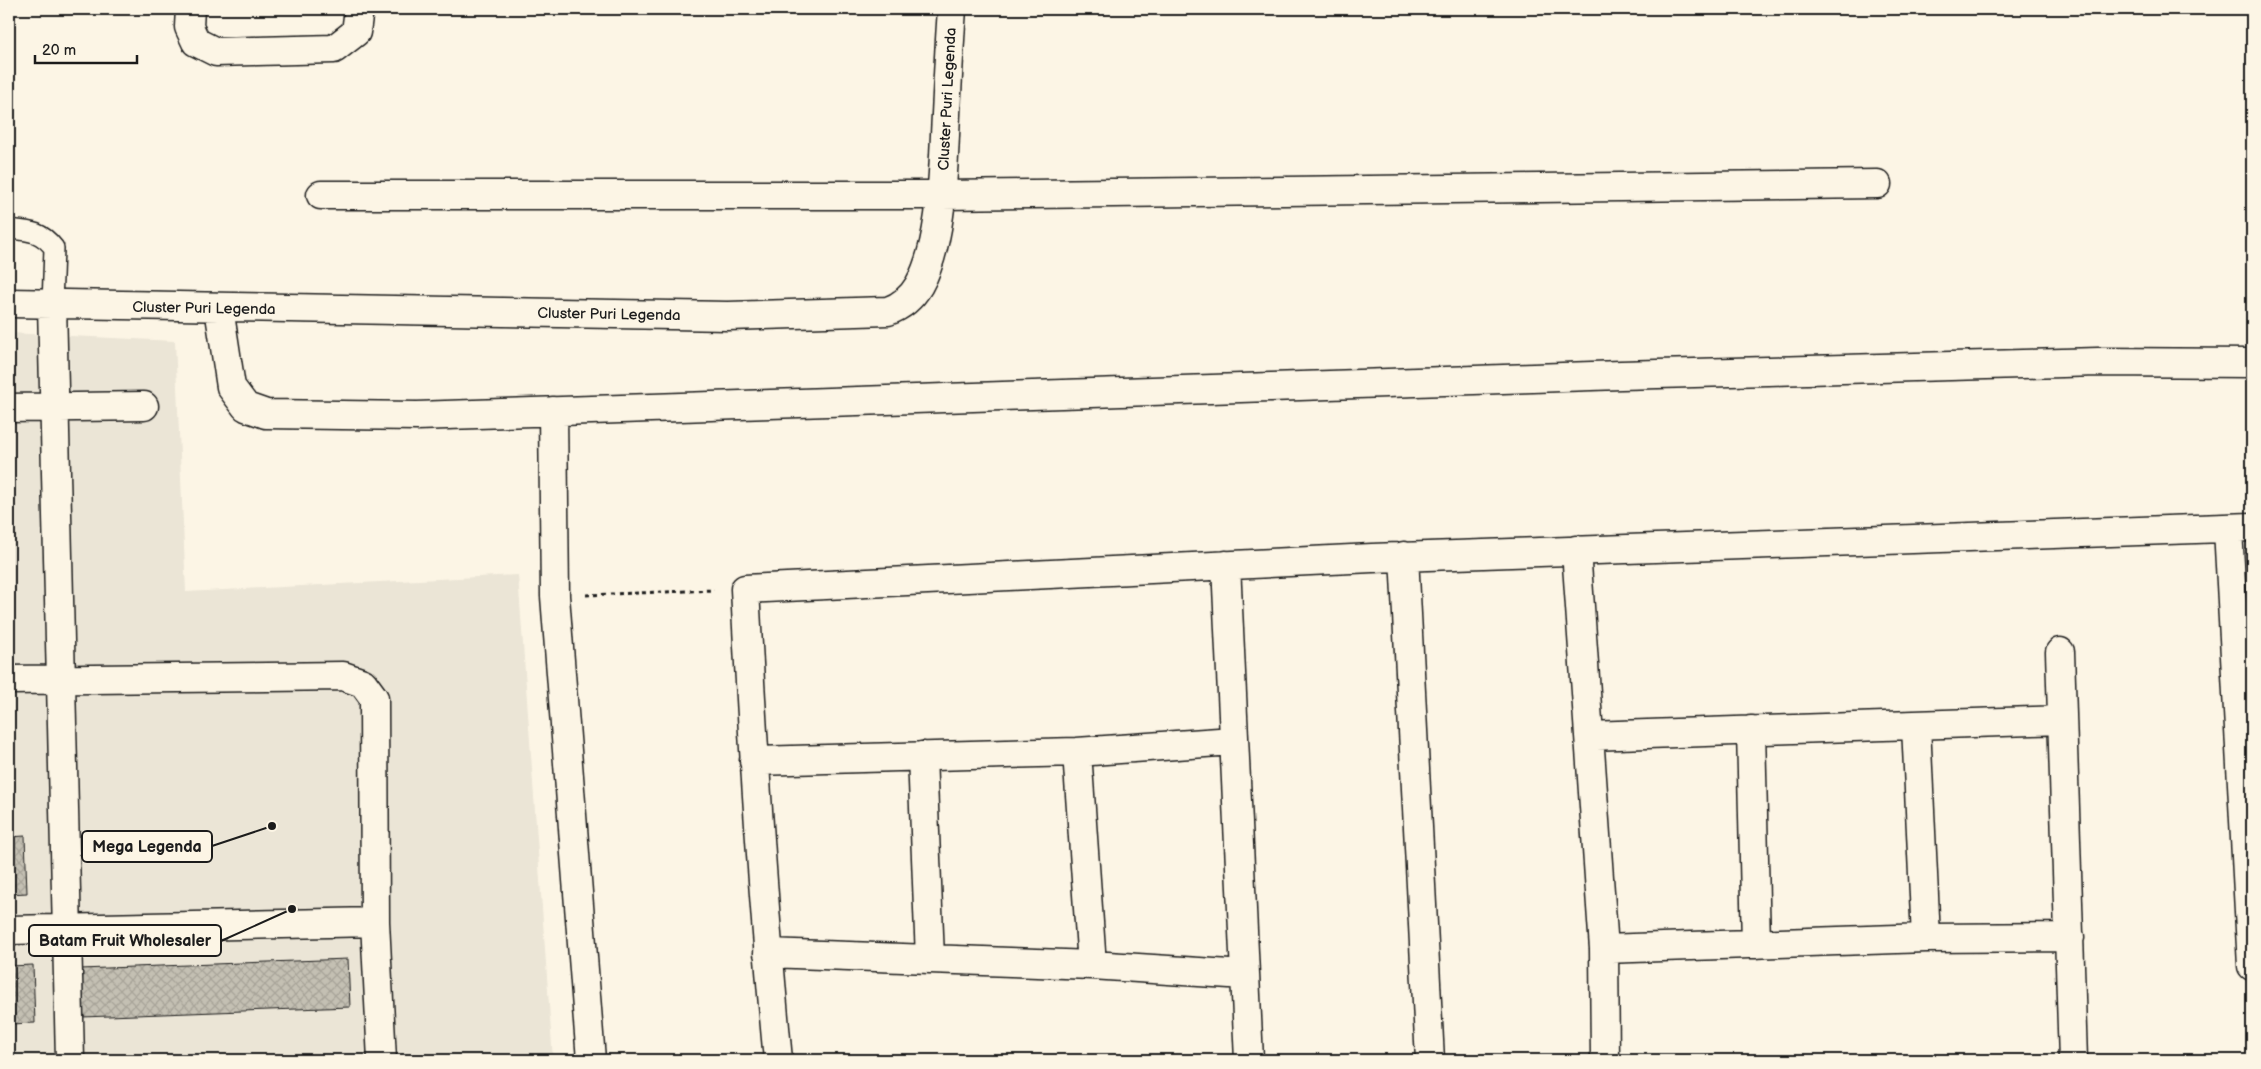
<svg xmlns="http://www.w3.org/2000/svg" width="2261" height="1069" viewBox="0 0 2261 1069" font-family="'Balsamiq Sans',sans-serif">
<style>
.built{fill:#ebe5d6}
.building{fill:url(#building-cross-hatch);stroke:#1c1c1c}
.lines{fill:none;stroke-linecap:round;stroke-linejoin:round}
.service-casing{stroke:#1c1c1c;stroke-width:22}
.minor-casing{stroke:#1c1c1c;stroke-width:31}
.path{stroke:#1c1c1c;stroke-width:3;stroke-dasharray:4 4;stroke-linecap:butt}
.service{stroke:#fcf5e5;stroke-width:19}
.minor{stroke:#fcf5e5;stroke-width:28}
.labels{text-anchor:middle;stroke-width:4;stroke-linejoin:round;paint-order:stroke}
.street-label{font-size:15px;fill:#1c1c1c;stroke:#fcf5e5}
.leader{fill:none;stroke:#1c1c1c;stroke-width:2}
.callout-dot{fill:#1c1c1c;stroke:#fcf5e5;stroke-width:2}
.callout{fill:#fcf5e5;stroke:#1c1c1c;stroke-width:2}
.callout-label{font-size:16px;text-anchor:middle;font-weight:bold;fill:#1c1c1c}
</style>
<defs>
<pattern id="building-cross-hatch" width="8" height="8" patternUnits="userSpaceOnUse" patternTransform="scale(1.25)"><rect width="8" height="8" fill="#c4c0b3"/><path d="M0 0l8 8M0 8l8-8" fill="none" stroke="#a8a499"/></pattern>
</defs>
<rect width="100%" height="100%" fill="#fcf5e5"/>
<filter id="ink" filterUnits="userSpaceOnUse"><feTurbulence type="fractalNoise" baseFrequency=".02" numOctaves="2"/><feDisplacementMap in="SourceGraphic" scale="10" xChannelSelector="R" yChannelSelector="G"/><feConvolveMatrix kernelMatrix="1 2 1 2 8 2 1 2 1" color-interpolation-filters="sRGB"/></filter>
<g filter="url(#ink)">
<path class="built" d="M9,333L175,341L186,592L518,575L553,1060H9Z"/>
<path class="building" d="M25,836L27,893L9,894V837Z
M348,959L350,1007L82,1017L80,969Z
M33,965L35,1023L9,1024V966Z"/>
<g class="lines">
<defs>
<path id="service" d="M9,229C30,231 41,231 54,248L52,305"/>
<path id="minor" d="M190,9L189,27L196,42L216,52L334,49L356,32L359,9
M321,195H942L1877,184
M9,303L728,316L888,311C902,306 912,297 919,285C941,246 943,178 945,135C947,93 949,51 952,9
M52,305L70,1060
M219,308L231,387L246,407L266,414L417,416L1621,375L2098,362L2252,363
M9,408L144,406
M553,411L555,596L591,1060
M2228,529L2252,966
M1576,550L1604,949L1605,1060
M1404,556L1430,1060
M1226,565L1249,1060
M2060,652L2073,1060
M9,680L343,676L363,683L374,698L375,922L382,1060
M1916,726L1926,938
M1751,730L1756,944
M1589,736L2062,720
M1077,752L1092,965
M922,756L930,959
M754,761L1077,752L1233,741
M9,930L375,922
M1604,949L1926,938L2070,937
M768,953L1092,965L1245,975
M778,1060C763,903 753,746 745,589L1372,558L2252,527"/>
</defs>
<use href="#service" class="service-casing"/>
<use href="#minor" class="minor-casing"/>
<path class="path" d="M586,595L714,590"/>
<use href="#service" class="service"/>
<use href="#minor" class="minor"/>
</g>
</g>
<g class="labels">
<g class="street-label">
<text transform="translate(947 99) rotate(-87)" y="5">Cluster Puri Legenda</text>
<text transform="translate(204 308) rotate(1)" y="5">Cluster Puri Legenda</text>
<text transform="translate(609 314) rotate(1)" y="5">Cluster Puri Legenda</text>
</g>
</g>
<path class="leader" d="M272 826L212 846M292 909L221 941"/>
<g class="callout-dot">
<circle cx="272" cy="826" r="5"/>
<circle cx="292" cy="909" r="5"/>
</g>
<g class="callout">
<rect x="82" y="831" width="130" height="31" rx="5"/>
<rect x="29" y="925" width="192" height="31" rx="5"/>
</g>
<g class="callout-label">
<text x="147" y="852">Mega Legenda</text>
<text x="125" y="946">Batam Fruit Wholesaler</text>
</g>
<rect width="2261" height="1069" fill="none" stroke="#fcf5e5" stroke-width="30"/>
<rect x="15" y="15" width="2231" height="1039" fill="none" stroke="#1c1c1c" stroke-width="2" filter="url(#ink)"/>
<path d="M35 55v8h102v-8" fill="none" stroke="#1c1c1c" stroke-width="2.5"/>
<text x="42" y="55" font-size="15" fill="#1c1c1c" stroke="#fcf5e5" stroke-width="4" paint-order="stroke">20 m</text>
</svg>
